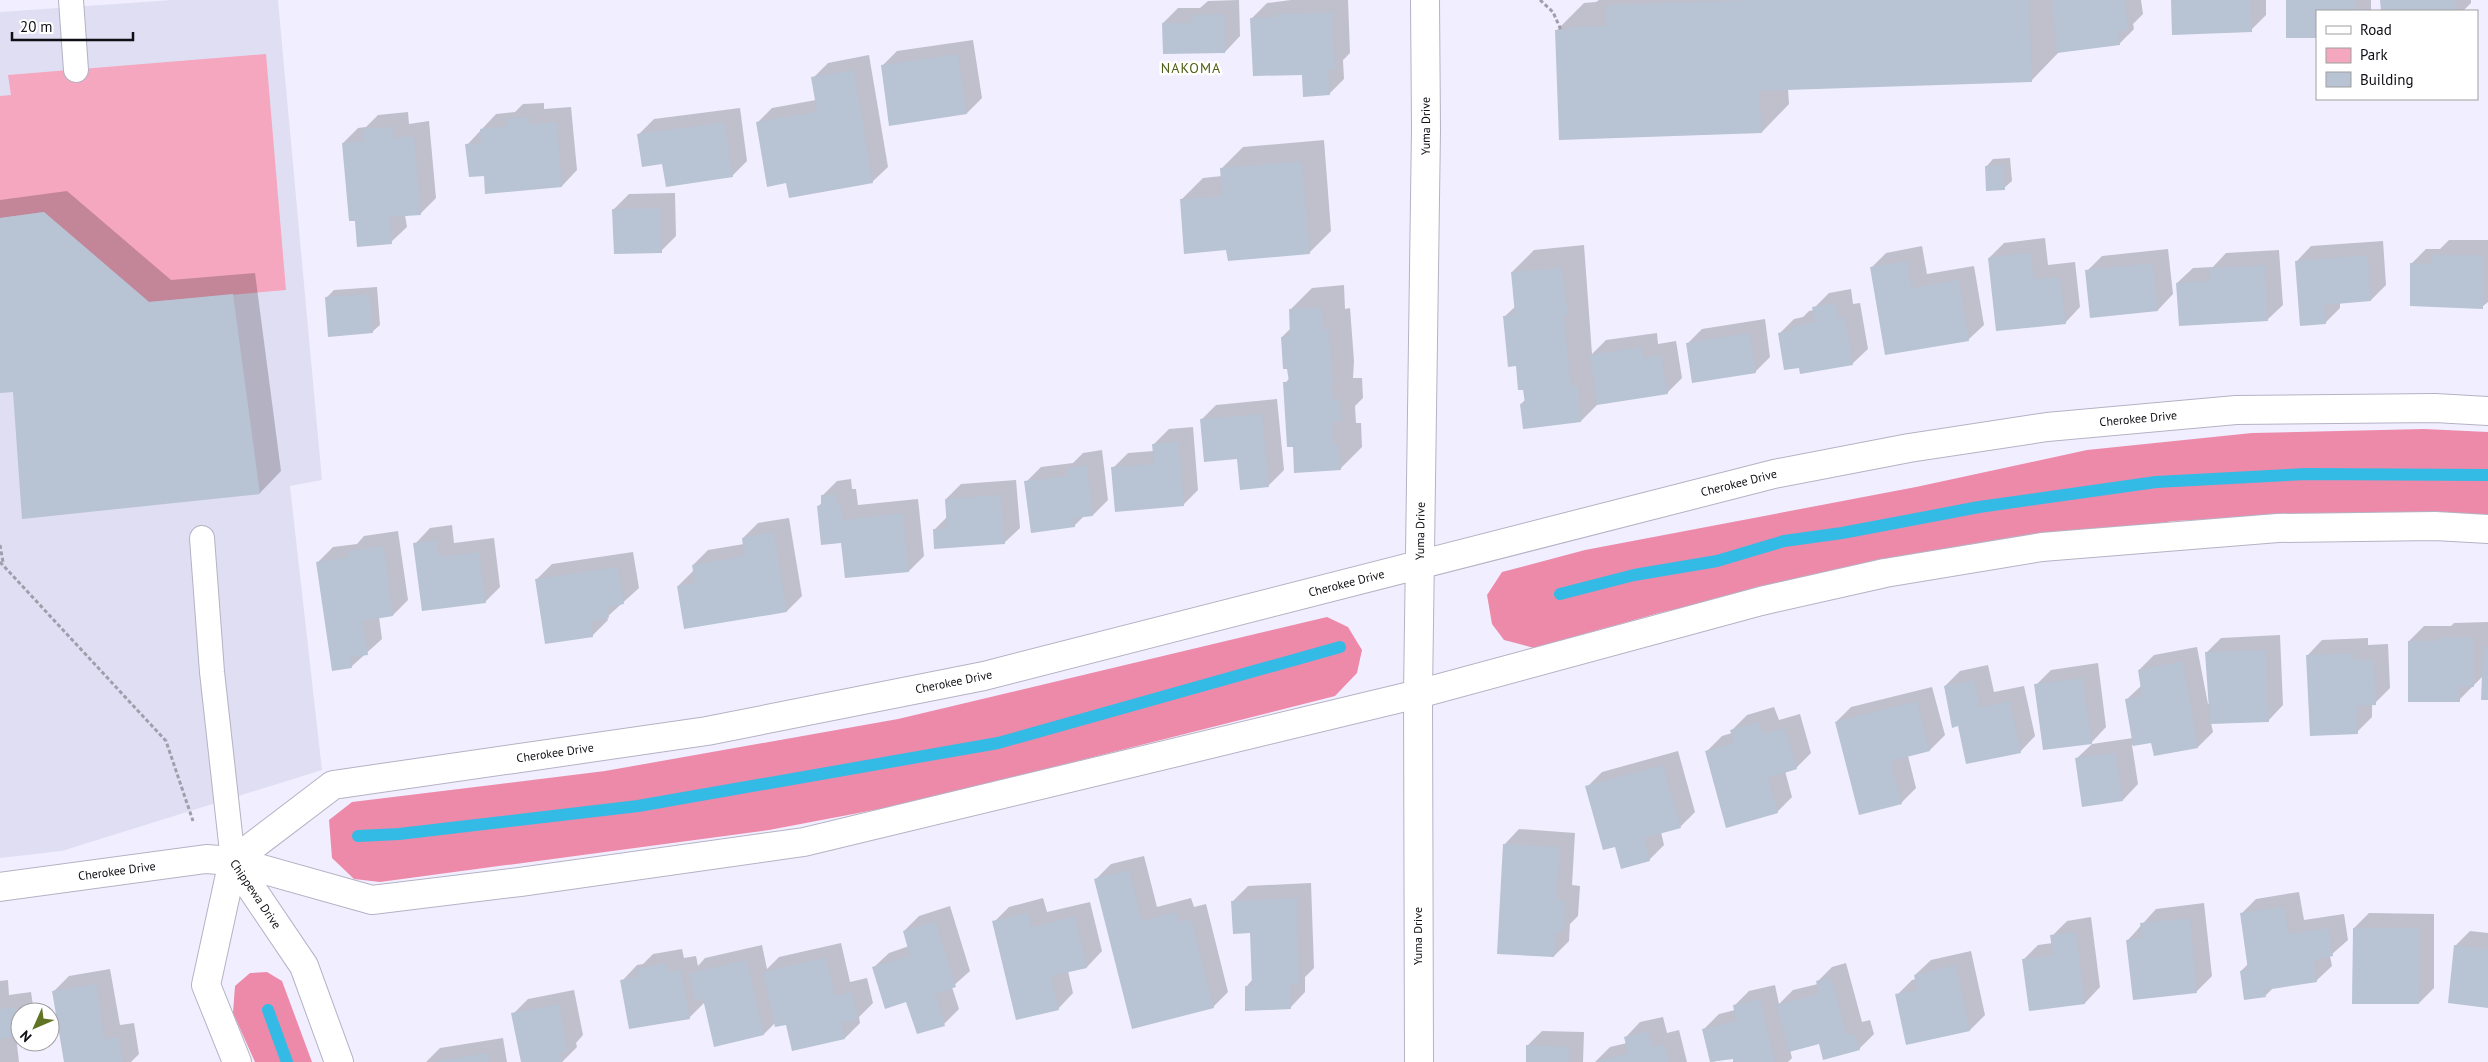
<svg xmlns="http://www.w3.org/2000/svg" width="2488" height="1062" viewBox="0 0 2488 1062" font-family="'PT Sans',sans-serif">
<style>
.built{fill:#e0def3}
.green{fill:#f4a7be}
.forest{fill:#ed8aaa}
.shadow{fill:#0003}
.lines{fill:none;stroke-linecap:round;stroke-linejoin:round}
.stream{stroke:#33bbe5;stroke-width:12}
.building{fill:#b8c3d4}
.service-casing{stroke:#b4b2c4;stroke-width:26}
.minor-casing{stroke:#b4b2c4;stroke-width:30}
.tertiary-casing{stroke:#b4b2c4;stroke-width:30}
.path{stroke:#a09eaa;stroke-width:3;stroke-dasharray:4 2.5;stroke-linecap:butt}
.service{stroke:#fff;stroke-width:24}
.minor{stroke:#fff;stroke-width:28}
.tertiary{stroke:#fff;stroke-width:28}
.labels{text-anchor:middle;stroke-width:5;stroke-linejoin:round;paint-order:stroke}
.street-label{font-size:12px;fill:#0f0e14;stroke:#fff}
.neighbourhood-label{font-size:14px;letter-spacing:1px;fill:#4e5f14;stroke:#fff}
</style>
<rect width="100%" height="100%" fill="#f1efff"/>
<path class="built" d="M172,0H278L322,480L290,486L322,770L62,851L0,858V12Z"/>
<path class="green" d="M266,54L286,290L149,302L44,212L0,218V96L11,95L8,75Z"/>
<path class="forest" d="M2424,429L2488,432V515L2322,514L2174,521L1898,559L1659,613L1534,648L1504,640L1492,624L1487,595L1502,572L1585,550L1916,487L2087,450L2252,433Z
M1327,617L1348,627L1362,650L1357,673L1335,696L911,803L769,830L380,882L354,879L332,858L329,820L352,802L605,771L898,719Z
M267,972L282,981L312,1062H255L233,1013L235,986L250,973Z"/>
<path class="shadow" d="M1239,0L1240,36L1225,52L1163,23L1178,8H1200L1208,1Z
M1291,0H1348L1350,53L1343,60L1344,79L1329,94L1304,73L1252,18L1267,3Z
M1599,0H2141L2143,14L2133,24L2134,29L2119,44L2059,52L2031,81L1788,89L1789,104L1762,132L1556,31L1584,3L1596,2Z
M2172,0H2266V15L2251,30Z
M2287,0H2371V11H2317Z
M2382,0H2471V3L2463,11H2382Z
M973,40L982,98L967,113L882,66L897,51Z
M869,55L888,167L872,182H787L757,123L772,108L816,100L813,78L828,63Z
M544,103V109L571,107L577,170L562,186L485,175L467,145L496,114L515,112L523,104Z
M740,108L747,161L732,176L664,163L639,134L654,119Z
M408,112L409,124L429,121L436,198L421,213L405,215L407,227L391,242L356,219L343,143L358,128L366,127L378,115Z
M1324,140L1331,231L1309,253L1228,249L1181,200L1203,178L1222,176L1221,169L1243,147Z
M2010,158L2012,181L2004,188L1986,167L1993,159Z
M67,191L171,280L255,273L281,471L260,493L14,391L0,392V200Z
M675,193L676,236L661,251L614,209L629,194Z
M2045,238L2048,265L2075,262L2080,307L2065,323L1989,258L2004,243Z
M2449,240H2488V302L2482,307L2411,264L2426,249H2440Z
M2383,241L2386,285L2371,300L2340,302V308L2325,323L2296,262L2311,246Z
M1584,245L1592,354L1606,340L1657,333L1658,344L1676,341L1682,378L1667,393L1599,403L1581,421L1521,404L1526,399L1504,317L1516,306L1512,272L1534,250Z
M1922,246L1927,274L1974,266L1984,325L1968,340L1871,268L1886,253Z
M2168,249L2173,294L2158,310L2091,316L2087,271L2102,256Z
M2279,250L2283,305L2267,320L2177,283L2193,268L2213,267L2226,253Z
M1344,285L1345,309L1350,308L1354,361L1353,378H1362L1363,398L1355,406L1356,423H1361L1362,447L1340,469L1294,446L1285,383L1290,378L1282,337L1291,328L1290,310L1312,288Z
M377,287L380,325L372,332L326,298L334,290Z
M1851,289L1853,304L1860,303L1868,349L1852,364L1800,367L1779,334L1794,319L1803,317L1809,311L1814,310V308L1829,293Z
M1765,319L1770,357L1755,372L1687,344L1702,329Z
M1277,399L1284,470L1269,485L1201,420L1216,405Z
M1193,427L1198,490L1183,505L1113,468L1128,453L1154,451L1153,445L1169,429Z
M1102,450L1108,500L1093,515L1084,516L1074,526L1026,482L1041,467L1073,463L1083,453Z
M851,479L852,489H856L858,505L918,499L924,556L909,571L819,506L822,502V496L837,481Z
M1016,480L1020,528L1004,543L934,530L947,517L946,499L961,484Z
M789,518L802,596L787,611L678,586L693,571V565L708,550L744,544L743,538L758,523Z
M452,525L454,543L494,538L500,587L485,602L415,544L430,528Z
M398,531L408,600L393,615L379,617L382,639L351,667L318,562L333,547L357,544L364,536Z
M633,552L639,588L607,617L608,620L592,636L537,579L552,564Z
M2488,622V699L2483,676L2459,700L2409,641L2424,626H2451L2454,623Z
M2280,635L2283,705L2268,721L2211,723L2213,732L2198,747L2152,741L2132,745L2138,784L2123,800L2076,759L2092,744L2133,738L2126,700L2142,685L2139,670L2154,655L2197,647L2208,704H2210L2206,653L2221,638Z
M2368,638V645L2388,644L2390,688L2375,703L2372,704V717L2357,732L2307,656L2322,640Z
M2098,663L2106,727L2091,743L2036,685L2051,670Z
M1988,665L1994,692L2024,686L2035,736L2020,752L1959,725L1945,686L1960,671Z
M1932,687L1945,735L1930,750L1908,756L1916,788L1901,803L1836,722L1851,707Z
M1774,707L1779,720L1800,714L1811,753L1796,768L1785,771L1792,797L1777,812L1707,751L1722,736L1732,733V730L1747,715Z
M1678,751L1695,812L1680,827L1661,832L1664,845L1649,860L1616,845L1587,787L1602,772Z
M1519,829L1575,833L1572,885L1580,886L1578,916L1570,924L1569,941L1554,956L1504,845Z
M1144,856L1157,907L1191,898L1194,907L1206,904L1228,992L1213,1007L1096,879L1111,864Z
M1311,883L1314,968L1305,977V992L1290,1008L1246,987L1253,979L1252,932L1233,901L1248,886Z
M2299,892L2304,920L2344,914L2348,940L2330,956L2332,966L2316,981L2273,988L2266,995L2245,999L2241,971L2248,964L2241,914L2256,899Z
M1043,898L1047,912L1090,902L1102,951L1087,967L1068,971L1073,993L1058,1009L994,922L1009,907Z
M2204,903L2212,976L2197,991L2134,998L2128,940L2156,909Z
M950,906L970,971L952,987L959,1009L944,1024L907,1001L873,968L889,953L909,946L904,931L919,916Z
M2369,913L2434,914V988L2419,1003L2354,928Z
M2091,917L2100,987L2085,1003L2030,1010L2023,960L2038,945L2053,943L2052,936L2067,921Z
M2470,931L2488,933V1006L2455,946Z
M841,943L850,982L867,978L873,1003L859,1017L860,1023L845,1038L776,1022L764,1034L705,1002L689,1018L622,981L637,965L643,964L653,954L682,949L684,958L696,956L698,966L705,958L762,945L767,969L779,957Z
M1971,951L1985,1015L1970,1030L1907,1044L1897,995L1912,980L1916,979L1915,975L1931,960Z
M1846,963L1862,1022L1870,1020L1874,1034L1859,1049L1820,1042L1790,1050L1792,1058L1788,1062H1735L1734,1057L1712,1062L1704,1029L1719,1014L1735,1010L1734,1006L1749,991L1775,985L1779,1004L1793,990L1818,984L1817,982L1832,967Z
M110,969L120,1025L134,1023L139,1054L131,1062H66L54,991L69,976Z
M8,980L9,995L31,992L34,1012H20V1035L16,1036L19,1062H0V981Z
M574,990L583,1035L576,1043L577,1047L562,1062H522L513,1014L528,999Z
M1663,1017L1667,1033L1679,1030L1687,1062H1595L1610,1047L1627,1043L1625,1038L1640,1022Z
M1542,1031L1584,1032L1583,1062H1527V1046Z
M503,1038L507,1062H426L440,1048Z"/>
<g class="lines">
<path class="stream" d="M1560,594L1634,575L1717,561L1784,541L1842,533L1979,507L2156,482L2306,474L2488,475
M358,836L399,834L638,806L998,743L1340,647
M268,1010L287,1062"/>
</g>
<path class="building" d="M1755,0H2029L2032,82L1759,91L1762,133L1559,140L1555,30L1570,29V27L1606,26L1605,5Z
M2051,0H2125L2128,30L2118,32L2120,45L2057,53Z
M2171,0H2250L2252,32L2172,35Z
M2286,0H2356V11H2317V38H2286Z
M2380,0H2456V11H2381Z
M1333,12L1335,69L1328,70L1330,95L1303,97L1302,75L1253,76L1250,18L1275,17V14Z
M1225,14V53L1163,54L1162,23H1191V15Z
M958,54L967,114L889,126L881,65Z
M854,70L873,183L789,198L786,183L767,187L756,122L817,112L811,77Z
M529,117V124L557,122L562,187L485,194L484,176L469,177L465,144L481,143L480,129L507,126L506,119Z
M725,122L733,177L666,187L662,164L642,167L637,134Z
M393,127L394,138L414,136L421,215L390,217L392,244L357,247L355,221H349L342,143L363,141L362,129Z
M1302,161L1310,254L1228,261L1226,250L1184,254L1180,199L1222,196L1220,168Z
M2003,165L2005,190L1986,191L1985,166Z
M661,208L662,253L614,254L612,209Z
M44,212L149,302L233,294L260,494L22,519L13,392L0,393V218Z
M2030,252L2034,279L2060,277L2066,324L1996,331L1988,258Z
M2368,255L2371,301L2324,305L2326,324L2300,326L2295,261Z
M2432,255H2483V309L2410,306V263L2432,264Z
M1907,261L1912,288L1959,280L1969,341L1885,355L1870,267Z
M2153,263L2158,311L2090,318L2085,270Z
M2265,265L2268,321L2179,326L2176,283L2210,281L2209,268Z
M1562,267L1568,316H1564L1571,386L1578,385L1581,422L1523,429L1520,404L1525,403L1523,390H1518L1516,366L1508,367L1503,316L1515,315L1511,272Z
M370,294L373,333L328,337L325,297Z
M1836,303L1838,318L1845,317L1853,365L1800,374L1799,368L1784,370L1778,333L1793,330L1792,326L1815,322L1812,307Z
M1322,307L1324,330H1329L1333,384H1331V400L1340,399L1341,421H1333L1334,445H1339L1341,470L1294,473L1293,447H1287L1283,382H1289L1287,369H1283L1281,337L1290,336L1289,309Z
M1750,333L1756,373L1692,383L1686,343Z
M1642,347L1643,358L1661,355L1668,394L1597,405L1589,355Z
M1262,414L1269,487L1240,490L1237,459L1204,462L1200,419Z
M1179,442L1184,506L1115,512L1111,467L1154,464L1152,444Z
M1087,465L1093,516L1074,518L1075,527L1031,533L1024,481L1068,476L1067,468Z
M836,494L837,503L841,504L843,520L903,513L909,572L845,578L841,543L821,545L817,506L821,505V495Z
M1001,495L1005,544L934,549L933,529H947L945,499Z
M774,532L787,612L684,629L677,586L695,583L692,565L744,556L742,538Z
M437,540L439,557L479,552L486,603L422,611L413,543Z
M384,546L393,616L363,621L368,655L350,657L352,668L332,671L316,562L348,557V551Z
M618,567L624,604L607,607L609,618L591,621L593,637L545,644L535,579Z
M2438,637H2474V687L2460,686V702H2408V641H2438Z
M2483,647H2488V700H2481Z
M2266,650L2269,722L2210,724L2205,652Z
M2353,653L2354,660L2374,659L2376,705L2357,706L2358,734L2310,736L2306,655Z
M2183,661L2198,748L2154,756L2151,743L2133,746L2125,699L2142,696L2138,670Z
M2083,678L2092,744L2043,750L2034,684Z
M1974,680L1980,707L2010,701L2021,753L1966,764L1958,726L1952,728L1944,686Z
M1917,701L1930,751L1891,761L1902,804L1859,815L1835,722Z
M1759,722L1763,734L1785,728L1797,769L1768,778L1778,813L1726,828L1705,751L1734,743L1730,730Z
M2116,753L2123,801L2082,807L2075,758Z
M1663,765L1681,828L1644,838L1650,861L1621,869L1615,847L1603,850L1585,786Z
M1503,844L1560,847L1557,900H1565L1564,932H1556L1554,957L1497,954Z
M1129,870L1142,921L1176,912L1179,922L1191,919L1214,1008L1132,1029L1094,879Z
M1297,898L1299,985H1290L1291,1009L1245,1011V986H1252L1250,933L1233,934L1231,901Z
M2284,907L2289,934L2329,928L2333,956L2314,960L2317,982L2265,990L2266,997L2244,1000L2240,971L2248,970L2240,913Z
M1028,913L1032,927L1075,916L1087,968L1051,976L1059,1010L1016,1020L992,921Z
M2190,918L2197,993L2133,1000L2126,940L2142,938L2140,923Z
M935,921L956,987L935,994L945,1026L917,1034L906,1002L885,1009L872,967L910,956L903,931Z
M2353,928H2420L2419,1004H2352Z
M2076,932L2085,1004L2029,1011L2022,959L2053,955L2050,935Z
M2454,945L2488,949V1008L2448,1003Z
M826,957L835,996L852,992L858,1019L842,1023L845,1039L792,1051L786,1025L775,1027L763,972Z
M747,960L764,1035L714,1047L703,999L695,1001L689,973Z
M667,963L669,972L681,970L690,1019L629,1029L620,980L638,977L637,969Z
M1956,965L1970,1031L1906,1045L1895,994L1917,990L1914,975Z
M1831,977L1847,1036L1855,1034L1860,1050L1823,1060L1819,1044L1789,1052L1776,1005L1819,994L1816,981Z
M96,984L105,1039L119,1037L123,1062H64L52,991Z
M1760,999L1775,1062H1733V1059L1710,1062L1702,1029L1736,1021L1733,1005Z
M559,1004L568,1052L560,1053L562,1062H521L511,1013Z
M16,1007L20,1036L0,1039V1009Z
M1648,1031L1652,1047L1664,1044L1669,1062H1595L1628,1053L1624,1037Z
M1526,1045L1570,1047L1569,1062H1526Z
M488,1053L490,1062H436V1061Z"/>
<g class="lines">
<defs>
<path id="service" d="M71,0L76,70
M202,538L212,672L233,861"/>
<g id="minor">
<path id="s1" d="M233,861L333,785L707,731L984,676L1774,474L1909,448L2047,427L2236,410L2435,408L2488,411"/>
<path id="s2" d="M233,861L304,966L339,1062"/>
<path d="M233,861L206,985L237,1062"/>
<path id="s3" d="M0,887L206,859L233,861L372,900L520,882L804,842L1418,694L1761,601L1885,573L2042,547L2278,528L2435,526L2488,529"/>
</g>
<g id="tertiary">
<path id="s4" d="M1419,1062L1418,694L1426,129L1425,0"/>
</g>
</defs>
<use href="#service" class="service-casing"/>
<use href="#minor" class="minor-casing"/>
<use href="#tertiary" class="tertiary-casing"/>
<path class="path" d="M1540,0L1553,12L1561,30
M0,545L3,562
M0,562L166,741L193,821"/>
<use href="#service" class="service"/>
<use href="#minor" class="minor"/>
<use href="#tertiary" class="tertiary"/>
</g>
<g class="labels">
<g class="street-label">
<text dy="4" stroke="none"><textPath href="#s4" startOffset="936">Yuma Drive</textPath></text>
<text dy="4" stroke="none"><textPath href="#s1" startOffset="1970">Cherokee Drive</textPath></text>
<text dy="4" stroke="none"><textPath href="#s1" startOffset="1565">Cherokee Drive</textPath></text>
<text dy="4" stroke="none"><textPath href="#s4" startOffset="531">Yuma Drive</textPath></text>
<text dy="4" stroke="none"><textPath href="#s1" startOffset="1160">Cherokee Drive</textPath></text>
<text dy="4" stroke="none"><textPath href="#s1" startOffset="755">Cherokee Drive</textPath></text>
<text dy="4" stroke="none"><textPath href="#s1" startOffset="350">Cherokee Drive</textPath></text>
<text dy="4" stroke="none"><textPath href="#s3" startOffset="118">Cherokee Drive</textPath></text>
<text dy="4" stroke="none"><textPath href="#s2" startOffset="40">Chippewa Drive</textPath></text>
<text transform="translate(1418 936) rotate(-90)" y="4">Yuma Drive</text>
</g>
<g class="neighbourhood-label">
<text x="1191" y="73">NAKOMA</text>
</g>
</g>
<rect x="2316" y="10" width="162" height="90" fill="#ffffff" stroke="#9f9fa1"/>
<rect x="2326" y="26" width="25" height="8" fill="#ffffff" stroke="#9f9fa1"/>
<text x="2360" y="35" font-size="15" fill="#0f0e14">Road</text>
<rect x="2326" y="48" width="25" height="15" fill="#f4a7be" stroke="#9f9fa1"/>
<text x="2360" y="60" font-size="15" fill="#0f0e14">Park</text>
<rect x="2326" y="72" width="25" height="15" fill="#b8c3d4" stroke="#9f9fa1"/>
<text x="2360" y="85" font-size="15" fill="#0f0e14">Building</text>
<g transform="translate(35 1027) rotate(225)"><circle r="24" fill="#ffffff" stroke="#9f9fa1"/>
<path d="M0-4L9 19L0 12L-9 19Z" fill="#617424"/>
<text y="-8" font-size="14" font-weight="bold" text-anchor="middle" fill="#0f0e14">N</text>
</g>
<path d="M12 32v8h121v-8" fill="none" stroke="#0f0e14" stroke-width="2.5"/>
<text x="20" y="32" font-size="15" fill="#0f0e14" stroke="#ffffff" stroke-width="4" paint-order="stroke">20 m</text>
</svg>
